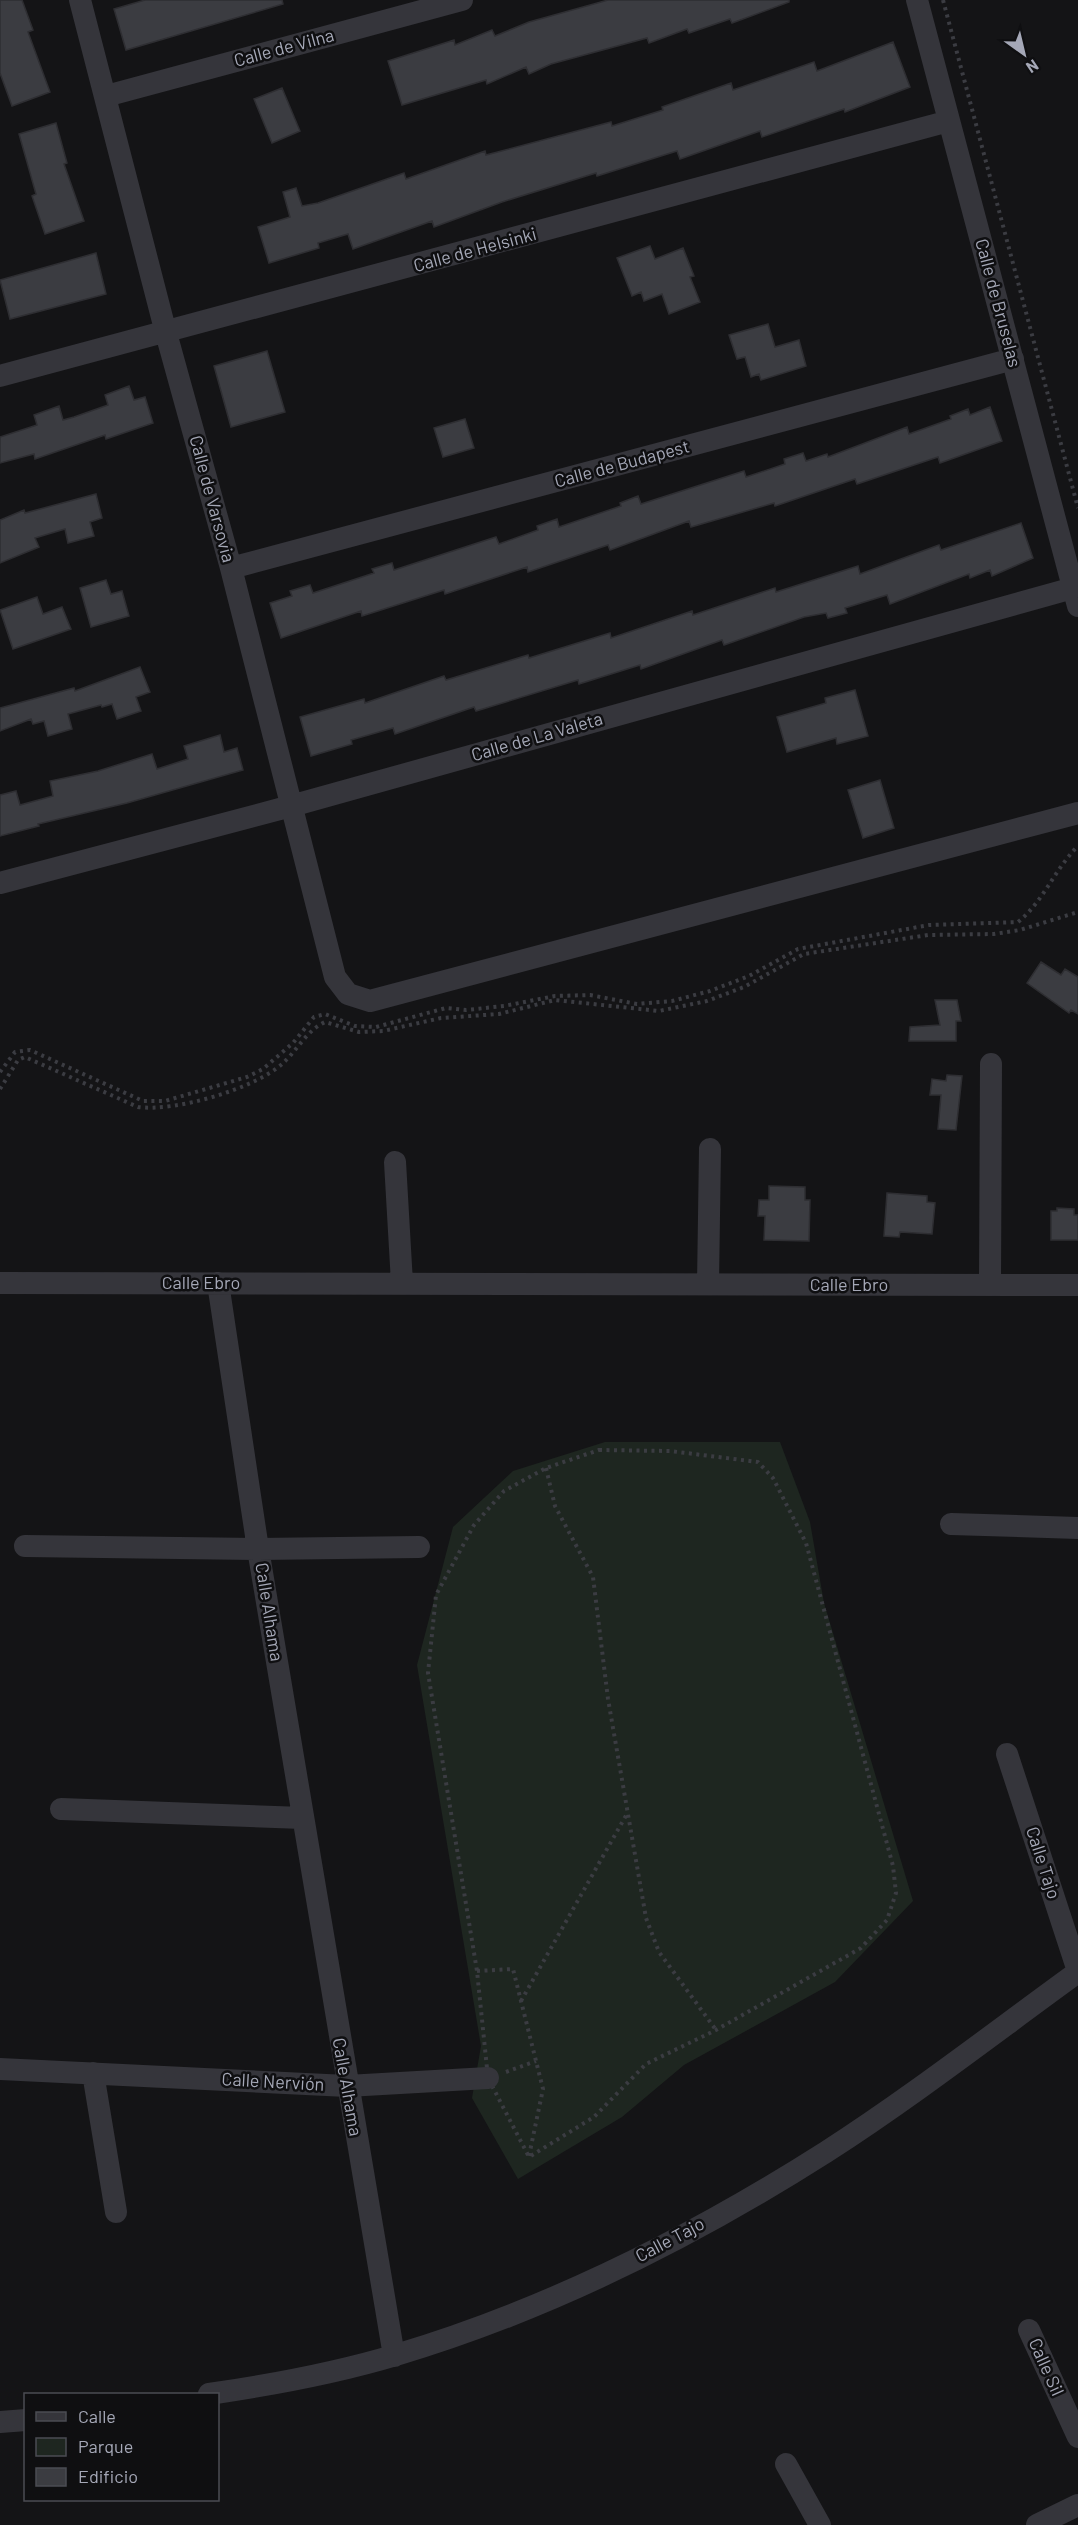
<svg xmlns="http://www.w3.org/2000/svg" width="1078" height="2525" viewBox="0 0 1078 2525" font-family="Barlow,sans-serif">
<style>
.green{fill:#1e2620}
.building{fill:#3b3c41;stroke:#2e2e32;stroke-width:1.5}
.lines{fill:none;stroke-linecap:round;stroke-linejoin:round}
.path{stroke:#3b3c42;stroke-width:4;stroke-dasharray:3 4.5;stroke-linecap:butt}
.minor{stroke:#35353b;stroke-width:22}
.labels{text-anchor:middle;stroke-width:5;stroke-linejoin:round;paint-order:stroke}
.street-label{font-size:18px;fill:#a5a8b7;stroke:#0f0f11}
</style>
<rect width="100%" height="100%" fill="#141416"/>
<path class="green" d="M605,1442H780L810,1522L824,1603L913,1901L835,1982L684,2065L622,2117L518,2179L472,2098L481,2046L417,1665L453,1527L513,1471Z"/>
<path class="building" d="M0,0H22L33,30L28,32L50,92L12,106L0,73Z
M145,0H282L283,4L126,50L114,9Z
M608,0H789V2L732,23L730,19L689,33L687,29L649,43L647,38L551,64L529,74L526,67L487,84L486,80L402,105L388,61L454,40L455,45L492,30L495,36L529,22Z
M893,42L910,87L845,112L844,109L762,137L760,131L680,159L677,151L597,176L596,173L502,202L434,227L432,221L353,249L348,234L318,243L319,248L269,263L258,227L290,217L283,192L296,188L302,206L318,203L404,173L406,179L485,151L486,155L611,122L612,126L663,110L662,107L731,83L733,90L814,62L817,71Z
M282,88L300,131L272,143L254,99Z
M56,123L67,163L64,164L84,221L45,234L32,196L36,194L19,134Z
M650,246L655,259L683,248L694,276L690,277L700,302L669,314L662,294L644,301L641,292L632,296L617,258Z
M96,253L106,294L10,319L0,280Z
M768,324L775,347L799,340L806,366L761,380L759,374L751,377L745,357L737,359L729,335Z
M267,351L285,412L231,427L214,366Z
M129,386L134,400L145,397L153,423L106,439L105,435L35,459L34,454L0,463V437L37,425L34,415L59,406L63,420L74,417L108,405L105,395Z
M990,407L1002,441L940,463L938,457L857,484L855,479L775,506L774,503L691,527L689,521L610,550L608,545L528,572L527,567L445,594L444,590L362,616L361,611L281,638L270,603L292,596L290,591L310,585L313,593L374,573L372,569L392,563L394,570L496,537L499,544L538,530L537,526L557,519L559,527L621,506L620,503L638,496L641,504L744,471L746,477L785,464L784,459L803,453L806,461L827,454L828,457L907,427L909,434L951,419L950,416L968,409L970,415Z
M465,419L474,448L443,457L434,428Z
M96,494L102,518L90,522L94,536L68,543L65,529L35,538L39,547L0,563V520L24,510L25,513Z
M1021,523L1033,558L992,576L990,570L970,578L969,574L890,604L887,595L845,608L847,613L828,618L826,613L804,617L724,645L722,640L641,669L640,665L579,684L578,680L476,711L474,707L395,734L393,728L351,740L352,744L311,756L300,717L364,699L365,703L444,676L446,680L528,655L529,658L610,633L611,638L692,611L693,615L775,588L776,592L858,566L860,574L939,545L941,550Z
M106,580L111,594L122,591L129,616L91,627L80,588Z
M37,597L43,614L62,607L71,629L13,649L0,610Z
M140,667L150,692L136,697L141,711L117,719L112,704L102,707L101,705L68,714L72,729L48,736L44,721L33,724L31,719L0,731V708L74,688L75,691Z
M855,690L868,736L837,744L836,738L787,752L777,717L826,703L825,698Z
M220,735L224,752L237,748L243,770L127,803L38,824L39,826L0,836V795L16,791L20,805L53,796L50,781L98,771L152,754L157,769L188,759L184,746Z
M880,780L894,828L863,838L848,790Z
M1041,962L1061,975L1065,969L1078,977V1014L1071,1010L1069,1013L1027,983Z
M935,1000H957L961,1021H956V1041H909L910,1027L940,1025Z
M947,1075L962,1076L956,1130L938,1129L941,1095H930L932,1079L946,1081Z
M769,1186L805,1187V1200H810L809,1241L764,1240L765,1216H758L759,1200H769Z
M887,1193L927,1196V1202L935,1203L932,1234L900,1232L899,1237L884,1236Z
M1057,1208L1074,1209V1215H1078V1240H1051V1211H1057Z"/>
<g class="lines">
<path class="path" d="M943,0L1078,508
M0,1072L15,1052L30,1050L143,1101H165L247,1077L263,1069L293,1043L314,1017L325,1014L355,1026L376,1027L446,1008L466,1010L504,1006L555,996L590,995L637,1004L672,1001L710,991L749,976L798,949L929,925L1018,922C1044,901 1054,870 1078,846
M0,1089L18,1060L25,1057L138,1107C175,1112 254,1089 282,1064C296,1052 307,1030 325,1022L359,1032L383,1031L441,1018L499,1014L555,1000L659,1011L707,1001L744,987L804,954L928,935L994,934L1020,930L1078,912
M599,1450L670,1451L758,1462L773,1478L806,1543L893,1866L896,1893L887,1920L861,1948L716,2030L646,2064L594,2117L529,2157L488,2078L477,1971L428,1673L436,1595L474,1525L504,1491L546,1468Z
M546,1468L555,1506L593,1577L608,1699L646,1918L659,1952L716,2030
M477,1971L513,1969L543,2089L529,2156
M521,2001L628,1812
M506,2072L536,2061"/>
<path class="minor" d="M80,0L166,333L231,568L335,977L348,994L370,1001L1078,813
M917,0L1078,606
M106,96L462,0
M0,376L949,121
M231,568L1013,359
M0,883L291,806L1073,588
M395,1162L402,1283
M0,1283L1078,1285
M218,1283L258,1549L394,2356
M708,1284L710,1149
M990,1284L991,1064
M951,1524L1078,1528
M25,1546L258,1549L419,1547
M1007,1754L1078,1971
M61,1809L303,1818
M0,2069L347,2086L488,2078
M93,2073L116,2212
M1029,2330L1078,2437
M209,2394C271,2385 336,2373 396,2355C547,2310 694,2236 826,2152C913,2096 995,2032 1078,1972
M0,2422L26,2420
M786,2464L820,2525
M1037,2525L1078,2505"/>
</g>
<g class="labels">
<g class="street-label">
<text transform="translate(284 48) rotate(-15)" y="6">Calle de Vilna</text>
<text transform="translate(475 250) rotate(-15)" y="6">Calle de Helsinki</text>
<text transform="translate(998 303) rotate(75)" y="6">Calle de Bruselas</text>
<text transform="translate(622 464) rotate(-15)" y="6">Calle de Budapest</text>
<text transform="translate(212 499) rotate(75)" y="6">Calle de Varsovia</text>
<text transform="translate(537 737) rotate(-16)" y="6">Calle de La Valeta</text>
<text x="201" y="1289">Calle Ebro</text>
<text x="849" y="1291">Calle Ebro</text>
<text transform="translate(269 1612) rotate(81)" y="6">Calle Alhama</text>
<text transform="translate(1043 1863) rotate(72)" y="6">Calle Tajo</text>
<text transform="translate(273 2082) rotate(3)" y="6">Calle Nervión</text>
<text transform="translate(347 2087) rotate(80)" y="6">Calle Alhama</text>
<text transform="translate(670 2240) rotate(-28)" y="6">Calle Tajo</text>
<text transform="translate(1046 2367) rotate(66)" y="6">Calle Sil</text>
</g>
</g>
<rect x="24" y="2393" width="195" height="108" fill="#0f0f11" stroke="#4b4c53" stroke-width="1.5"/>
<rect x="36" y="2412" width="30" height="9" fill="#35353b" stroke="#4b4c53" stroke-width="1.5"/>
<text x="78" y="2423" font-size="18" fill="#a5a8b7">Calle</text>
<rect x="36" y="2438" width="30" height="18" fill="#1e2620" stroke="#4b4c53" stroke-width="1.5"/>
<text x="78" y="2453" font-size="18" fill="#a5a8b7">Parque</text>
<rect x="36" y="2468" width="30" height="18" fill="#3b3c41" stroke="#4b4c53" stroke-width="1.5"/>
<text x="78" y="2483" font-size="18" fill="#a5a8b7">Edificio</text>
<g transform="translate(1024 54) rotate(146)" stroke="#0f0f11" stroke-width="4.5" paint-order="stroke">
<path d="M0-4.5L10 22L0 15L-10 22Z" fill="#a5a8b7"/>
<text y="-9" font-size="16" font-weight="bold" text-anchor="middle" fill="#a5a8b7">N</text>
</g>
</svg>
